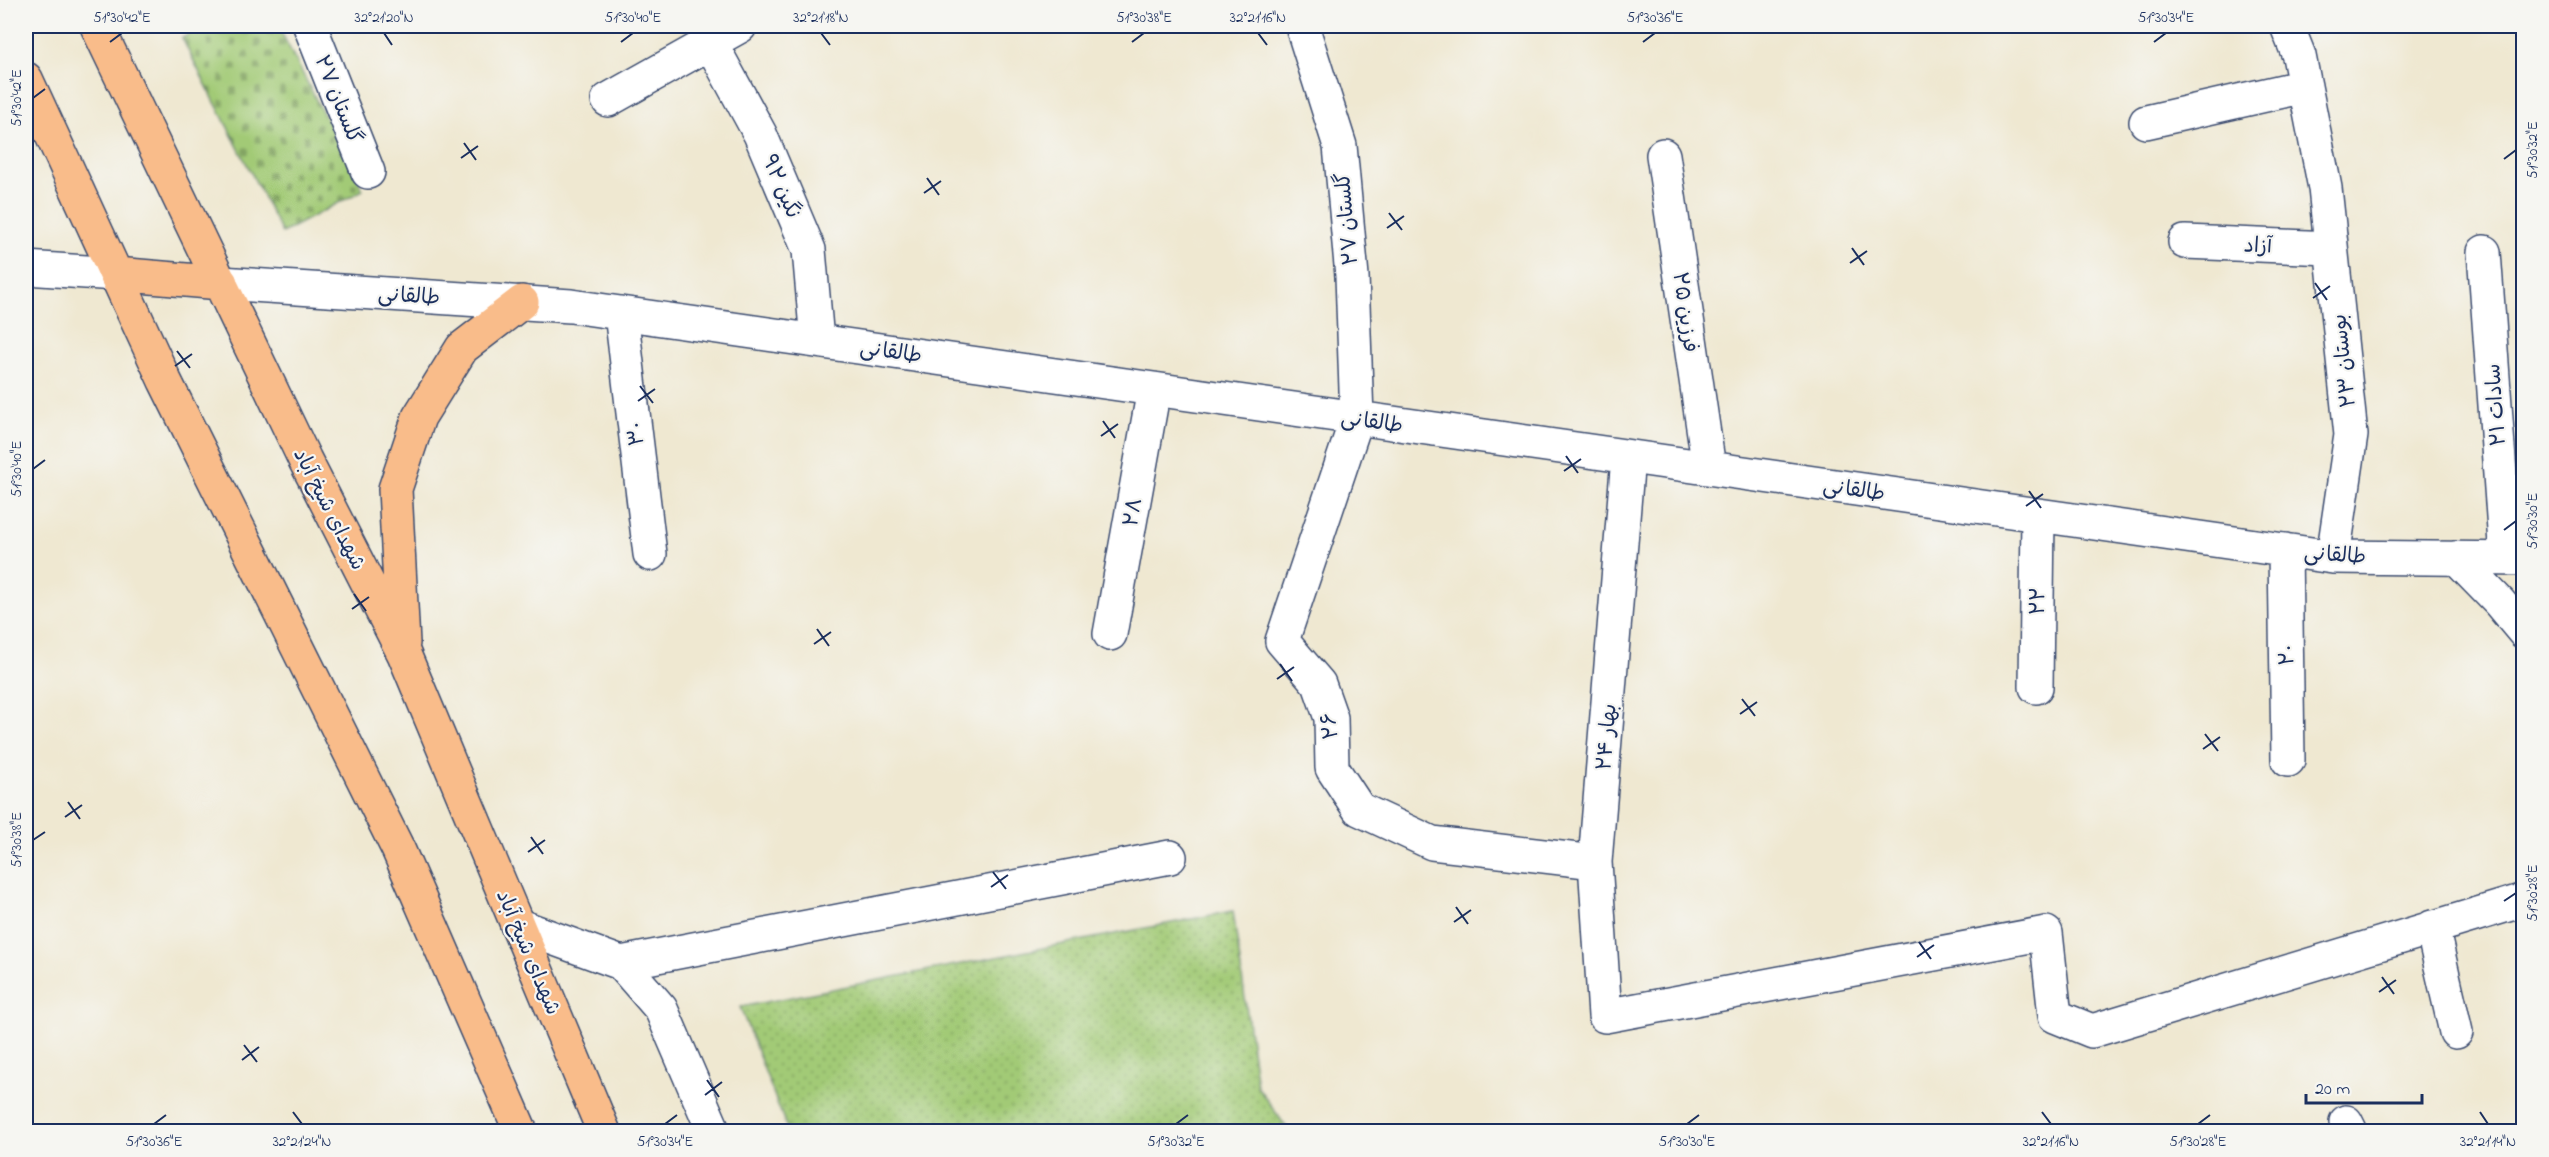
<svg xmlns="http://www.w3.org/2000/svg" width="2549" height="1157" viewBox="0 0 2549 1157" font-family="'Indie Flower','Playpen Sans Arabic',sans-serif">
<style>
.cemetery{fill:url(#cemetery-stones);stroke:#5e7c6a;stroke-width:1.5}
.park{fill:url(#park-dots);stroke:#5e7c6a;stroke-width:1.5}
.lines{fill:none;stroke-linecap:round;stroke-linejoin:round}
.minor-casing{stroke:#3b4b6f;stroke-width:36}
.major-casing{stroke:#3b4b6f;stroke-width:36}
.minor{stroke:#fff;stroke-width:33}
.major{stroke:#f9bc8a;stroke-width:33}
.ticks{fill:none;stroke:#1b2f5e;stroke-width:2}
.labels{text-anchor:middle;stroke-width:4.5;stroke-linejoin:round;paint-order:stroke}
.street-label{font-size:21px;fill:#1b2f5e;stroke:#f6f6f2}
.neatline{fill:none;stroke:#1b2f5e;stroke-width:2}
.ticks-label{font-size:15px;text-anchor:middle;fill:#1b2f5e}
</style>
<defs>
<pattern id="cemetery-stones" width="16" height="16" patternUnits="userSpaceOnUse" patternTransform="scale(1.5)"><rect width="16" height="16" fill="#a2ca76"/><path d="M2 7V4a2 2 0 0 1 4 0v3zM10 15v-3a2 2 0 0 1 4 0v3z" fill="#83a464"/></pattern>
<pattern id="park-dots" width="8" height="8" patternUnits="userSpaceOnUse" patternTransform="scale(1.5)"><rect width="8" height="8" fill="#a2ca76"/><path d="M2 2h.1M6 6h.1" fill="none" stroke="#83a464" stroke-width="1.8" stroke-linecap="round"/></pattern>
</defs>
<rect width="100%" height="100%" fill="#f6f6f2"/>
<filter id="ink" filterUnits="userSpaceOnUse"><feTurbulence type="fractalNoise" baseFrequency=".0167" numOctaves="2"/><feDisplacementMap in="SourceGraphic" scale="12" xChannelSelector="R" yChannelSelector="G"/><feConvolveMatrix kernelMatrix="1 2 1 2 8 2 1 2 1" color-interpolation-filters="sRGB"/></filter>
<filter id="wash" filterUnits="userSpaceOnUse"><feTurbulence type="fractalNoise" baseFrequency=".008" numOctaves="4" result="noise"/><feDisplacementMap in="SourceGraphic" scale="24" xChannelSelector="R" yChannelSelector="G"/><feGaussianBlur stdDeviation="1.35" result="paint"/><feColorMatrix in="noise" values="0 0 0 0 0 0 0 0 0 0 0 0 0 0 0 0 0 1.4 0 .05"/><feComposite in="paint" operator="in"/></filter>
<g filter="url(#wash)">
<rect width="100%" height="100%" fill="#efe8d1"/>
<path class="cemetery" d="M204,26H278L363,190L282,233L182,38Z"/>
<path class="park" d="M1233,911L1257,1086L1289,1131H788L740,1007Z"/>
</g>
<g filter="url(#ink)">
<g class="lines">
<defs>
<path id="minor" d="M310,26L368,172
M1302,26L1340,146L1352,276L1357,418L1282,641L1319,684L1331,718L1332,768L1359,809L1432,843L1595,862
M2287,26L2299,56L2325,188L2351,435L2333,557
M710,42L760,134L809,250L817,341
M608,100L740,26
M2146,122L2305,86
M1663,155L1709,468
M2185,242L2331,248
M2484,252L2506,558
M26,268L116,274
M221,283L571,306L2333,557L2524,559
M621,313L650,554
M1628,457L1595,862L1605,1016L2046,933L2055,1016L2092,1031L2524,900
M2285,550L2288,760
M2456,558L2499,602L2524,632
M1110,634L1154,389
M2036,687L2038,516
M517,925L621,963L661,1009L714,1132
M2432,927L2456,1032
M621,963L1170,857
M2346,1122L2351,1132"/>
<path id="major" d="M97,26L305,460L404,654L604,1132
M26,79L165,381L398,849L521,1132
M116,274L221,283
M403,643L395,489L419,417L462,348L522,302"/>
</defs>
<use href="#minor" class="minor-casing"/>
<use href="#major" class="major-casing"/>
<use href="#minor" class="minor"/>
<use href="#major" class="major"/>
</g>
</g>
<path class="ticks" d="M384,33L392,45M821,33L830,45M1258,33L1267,45M110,42L122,33M621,42L633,33M1132,42L1144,33M1643,42L1655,33M2154,42L2166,33M33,98L45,89M464,143L476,160M461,158L478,146M2504,159L2516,150M927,178L939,195M924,193L941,181M1389,213L1402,230M1387,228L1404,216M1852,248L1864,265M1850,263L1867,251M2315,283L2327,300M2313,298L2330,286M177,351L190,368M175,366L192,354M640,386L653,403M638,401L655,389M1103,421L1115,438M1101,436L1118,424M1566,456L1578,473M33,469L45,460M1564,471L1581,459M2029,491L2041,508M2026,506L2043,494M2504,530L2516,521M354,594L366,611M352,609L369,597M817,629L829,646M814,644L831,632M1280,664L1292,681M1277,679L1294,667M1742,699L1755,716M1740,714L1757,702M2205,734L2218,751M2203,749L2220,737M68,802L80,819M65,817L82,805M531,837L543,854M33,840L45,832M528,852L545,840M993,872L1006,889M991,887L1008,875M2504,901L2516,893M1456,907L1468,924M1454,922L1471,910M1919,942L1931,959M1917,957L1934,945M2382,977L2394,994M2379,992L2396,980M244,1045L257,1062M242,1060L259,1047M707,1080L719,1097M705,1095L722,1082M293,1112L302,1124M2042,1112L2051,1124M2480,1112L2488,1124M154,1124L166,1115M665,1124L677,1115M1176,1124L1188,1115M1687,1124L1699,1115M2198,1124L2210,1115"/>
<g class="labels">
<g class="street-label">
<text transform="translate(339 99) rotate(68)" y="7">گلستان ۲۷</text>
<text transform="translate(782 186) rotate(67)" y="7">نگین ۹۲</text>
<text transform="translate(1346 219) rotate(-95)" y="7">گلستان ۲۷</text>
<text transform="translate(2258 245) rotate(2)" y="7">آزاد</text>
<text transform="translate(409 295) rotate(4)" y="7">طالقانی</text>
<text transform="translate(1686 312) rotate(82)" y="7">فرزین ۲۵</text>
<text transform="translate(891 351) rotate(8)" y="7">طالقانی</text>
<text transform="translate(2343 361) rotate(-96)" y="7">بوستان ۲۳</text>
<text transform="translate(2495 405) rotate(-94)" y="7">سادات ۲۱</text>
<text transform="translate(1372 421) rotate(8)" y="7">طالقانی</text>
<text transform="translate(635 434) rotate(-97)" y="7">۳۰</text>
<text transform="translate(1854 489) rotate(8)" y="7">طالقانی</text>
<text transform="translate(330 509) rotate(63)" y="7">شهدای شیخ آباد</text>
<text transform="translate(1132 512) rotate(-80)" y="7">۲۸</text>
<text transform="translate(2335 554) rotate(4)" y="7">طالقانی</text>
<text transform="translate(2037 601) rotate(-89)" y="7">۲۲</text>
<text transform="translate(2286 655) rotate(-91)" y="7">۲۰</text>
<text transform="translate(1329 726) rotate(-97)" y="7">۲۶</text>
<text transform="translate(1606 737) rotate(-85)" y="7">بهار ۲۴</text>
<text transform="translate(529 952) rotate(67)" y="7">شهدای شیخ آباد</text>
</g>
</g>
<rect width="2549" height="1157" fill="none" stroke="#f6f6f2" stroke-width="66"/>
<path d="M2306 1094v9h116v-9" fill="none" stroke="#1b2f5e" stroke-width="3"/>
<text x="2315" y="1094" font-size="18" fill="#1b2f5e" stroke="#f6f6f2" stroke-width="4.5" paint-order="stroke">20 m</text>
<rect x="33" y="33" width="2483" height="1091" class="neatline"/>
<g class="ticks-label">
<text x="122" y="22">51°30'42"E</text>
<text x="384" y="22">32°21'20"N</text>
<text x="633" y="22">51°30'40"E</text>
<text x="821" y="22">32°21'18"N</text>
<text x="1144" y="22">51°30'38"E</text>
<text x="1258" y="22">32°21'16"N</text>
<text x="1655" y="22">51°30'36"E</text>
<text x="2166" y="22">51°30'34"E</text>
<text transform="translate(16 98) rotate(-90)" y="5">51°30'42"E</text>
<text transform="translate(2532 150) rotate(-90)" y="5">51°30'32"E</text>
<text transform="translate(16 469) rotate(-90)" y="5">51°30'40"E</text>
<text transform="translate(2532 521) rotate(-90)" y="5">51°30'30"E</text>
<text transform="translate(16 840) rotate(-90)" y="5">51°30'38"E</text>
<text transform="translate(2532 893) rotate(-90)" y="5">51°30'28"E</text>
<text x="154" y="1146">51°30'36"E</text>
<text x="302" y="1146">32°21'24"N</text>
<text x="665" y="1146">51°30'34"E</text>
<text x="1176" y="1146">51°30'32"E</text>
<text x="1687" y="1146">51°30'30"E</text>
<text x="2051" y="1146">32°21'16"N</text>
<text x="2198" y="1146">51°30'28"E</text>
<text x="2488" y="1146">32°21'14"N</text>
</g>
</svg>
